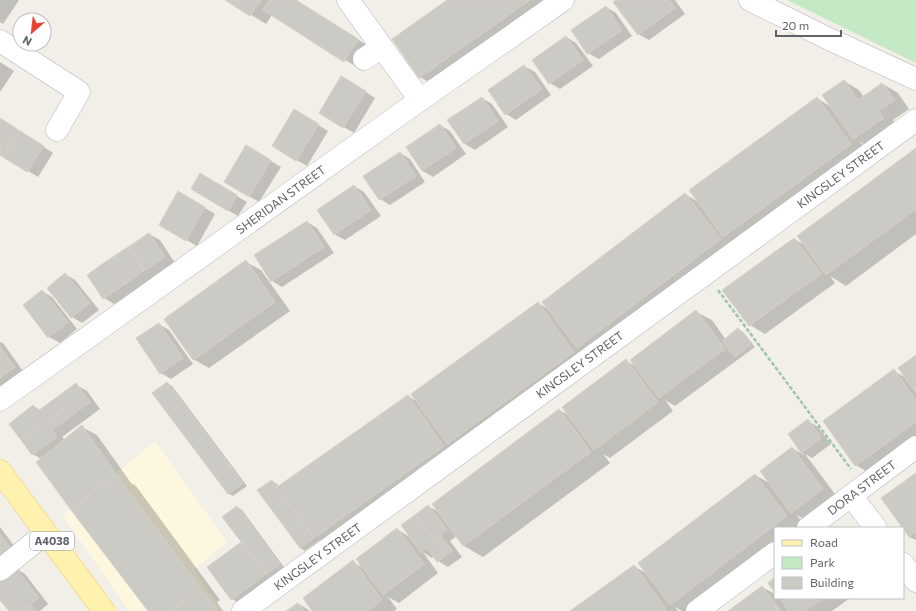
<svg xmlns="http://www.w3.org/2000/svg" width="916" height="611" viewBox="0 0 916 611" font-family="Commissioner,sans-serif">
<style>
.commercial{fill:#fef7e0}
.green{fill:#c5e8c5}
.shadow{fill:#0003}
.building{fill:#cccac5;stroke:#d6d1c6}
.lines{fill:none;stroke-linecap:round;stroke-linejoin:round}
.minor-casing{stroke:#b5b8bc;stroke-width:23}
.major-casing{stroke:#f2c960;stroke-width:23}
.path{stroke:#9cc7a9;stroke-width:2.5;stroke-dasharray:4 2;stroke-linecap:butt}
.minor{stroke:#fff;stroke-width:22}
.major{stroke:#fff2af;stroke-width:22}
.labels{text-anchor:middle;stroke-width:3.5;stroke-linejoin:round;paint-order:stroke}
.shield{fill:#fff;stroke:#8f9295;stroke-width:1}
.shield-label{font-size:11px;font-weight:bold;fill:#5f6368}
.street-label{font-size:12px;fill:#5f6368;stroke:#fff}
</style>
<rect width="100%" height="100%" fill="#f1efe8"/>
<path class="commercial" d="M155,441L227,542L194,570L223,611H129L63,516L116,474Z"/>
<path class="green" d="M787,0H916V63Z"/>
<path class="shadow" d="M0,0H19L3,24L0,22Z
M227,0H295L373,49L360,69L272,15L266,24Z
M449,0H565L439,88L420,77Z
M617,0H675L685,14L649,40L638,34Z
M606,7L616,13L632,36L599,59L588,53Z
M566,37L576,43L593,66L560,89L550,83Z
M0,62L14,71L0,92Z
M524,66L535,72L551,95L516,120L506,114Z
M844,81L859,90L864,97L883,84L898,93L909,109L893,120L898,127L869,147L860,142L870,155L334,548L320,540L305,551L300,548L272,481L277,484L279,487L408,396L418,402L538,303L548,309L685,194L698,202L817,98L831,107Z
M352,83L375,98L354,133L320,113Z
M482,98L492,104L508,127L475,150L465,144Z
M305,117L328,131L307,166L273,146Z
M0,119L53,153L38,177L0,154Z
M440,125L450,131L466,154L433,177L423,171L407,148Z
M247,147L281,167L259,202L225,182Z
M916,150V234L846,286L830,276L835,283L765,334L750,325L794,239L805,245Z
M400,153L410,159L425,182L390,205L380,199Z
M201,175L247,202L238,216L192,189Z
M354,186L364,192L381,216L345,240L334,234Z
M179,193L215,214L197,246L160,225Z
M307,222L317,228L334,253L282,287L272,281Z
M149,234L160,240L175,263L114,304L104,298Z
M246,262L261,270L290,311L209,368L193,359Z
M65,274L75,280L99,310L82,323L72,317L48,288Z
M42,291L52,297L77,329L60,343L49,337Z
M696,312L712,320L726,340L739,330L743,332L755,347L675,406L665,400L673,411L610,458L603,454L610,463L483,557L464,546L457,536L450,541L462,557L448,567L438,561L434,556L432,558L423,552L438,573L399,603L388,597L397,609L394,611H314L353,562L363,568L397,529L411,538L428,506L440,513L559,410L570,416L626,361L637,367Z
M159,324L169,330L193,364L171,379L161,373Z
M0,342L3,343L25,374L4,388L0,386Z
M916,356V441L871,474L856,465L894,371L906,378Z
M167,383L172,386L247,486L233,496L228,493Z
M76,385L87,391L100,409L62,437L65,440L82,427L97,435L131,483L136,486L220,600L217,602L223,611H149L41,459L33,454L34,406L41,411Z
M808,421L818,427L831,444L812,458L805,454L838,498L807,521L797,515L806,528H775V551L696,611H682L675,607L678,611H572L634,566L647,574L755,475L771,484L792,448L804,455L789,434Z
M916,475V540L909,537Z
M237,507L242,510L284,567L272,576L275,580L242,605L232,599L208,568L243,542Z
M0,527L24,559L0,577Z
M15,568L25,574L48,604L40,611H10L0,598Z
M762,587L775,594V598H850L832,611H730Z
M299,604L309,610V611H288Z"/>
<path class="building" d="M225,0H261L250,16Z
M269,0H296L358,39L344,62L263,10Z
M447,0H530L419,78L392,39Z
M616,0H669L675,8L638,35L613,2Z
M606,6L622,30L587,54L571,30Z
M566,36L583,60L549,84L532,60Z
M524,65L542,89L505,115L488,90Z
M341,76L366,91L343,128L319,113Z
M844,80L858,100L882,83L895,100L879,111L884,118L853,139L822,95Z
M482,97L498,121L464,144L447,120Z
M817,97L851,144L723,237L689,190Z
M294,109L319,124L296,161L272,146Z
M0,118L20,131L3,157L0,155Z
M440,124L456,148L422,171L406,147Z
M20,131L44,146L27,172L3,157Z
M246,145L271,160L249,197L224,182Z
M916,148V209L826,275L797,236Z
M400,152L416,176L379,200L363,176Z
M200,173L237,195L228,211L191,189Z
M354,185L371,210L334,235L317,210Z
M178,191L205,207L186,241L159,225Z
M685,193L721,239L577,348L542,302Z
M307,221L324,247L271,282L254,255Z
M149,233L165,257L144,271L128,247Z
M794,238L821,274L749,326L722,290Z
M128,247L144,271L125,284L108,260Z
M108,260L125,284L103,299L87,275Z
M246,260L275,302L193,360L164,319Z
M65,273L90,303L71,318L47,288Z
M42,290L68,322L48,338L23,305Z
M538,302L574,352L447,444L411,394Z
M696,310L725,349L659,398L630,360Z
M159,323L183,358L160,374L136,338Z
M738,328L751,344L735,357L722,341Z
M0,347L15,367L0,378Z
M916,355V393L898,368Z
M626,359L658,402L594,450L562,407Z
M894,369L916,400V422L855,466L823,421Z
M167,382L243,483L228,494L152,393Z
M76,383L84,394L21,440L9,424L33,405L38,411Z
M84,394L90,402L52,430L57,437L32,455L21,440Z
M408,395L444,446L314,538L277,487Z
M559,409L591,452L463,546L432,504Z
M808,419L821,438L801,453L788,434Z
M82,425L116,474L71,510L36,462Z
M792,447L823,489L791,513L760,471Z
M916,473V532L909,537L881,498Z
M116,474L201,589L171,611H148L71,510Z
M755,474L787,516L670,605L638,563Z
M272,480L314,538L300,548L257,490Z
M428,505L447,530L440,535L452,551L446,555L415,515Z
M237,506L280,564L266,574L222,517Z
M415,515L446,555L437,562L427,548L421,553L401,525Z
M397,528L424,564L383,595L356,559Z
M0,534L14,552L0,563Z
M241,542L266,574L231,600L207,567Z
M353,560L382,600L368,611H312L303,598Z
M634,565L667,610L666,611H570Z
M15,567L39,598L22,611H9L0,600V578Z
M775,577V593L768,583Z
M762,586L781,611H728Z
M201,589L217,609L214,611H171Z
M779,598H823L805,611H789Z
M298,603L304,611H286Z
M30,604L36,611H22Z"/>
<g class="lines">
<defs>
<path id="minor" d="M348,0L420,100
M750,0L829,39L916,79
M0,41L79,92L57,130
M364,59L382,47
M0,400L420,100L563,0
M851,496L876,528
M808,528L916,447
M903,564L916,581
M0,570L46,533
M243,611L916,120
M697,611L775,553"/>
<path id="major" d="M0,471L104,611"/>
</defs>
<use href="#minor" class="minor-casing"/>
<use href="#major" class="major-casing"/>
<path class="path" d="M718,290L851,469"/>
<use href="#minor" class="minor"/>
<use href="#major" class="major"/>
</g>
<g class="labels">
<rect class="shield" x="30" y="532" width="44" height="18" rx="3"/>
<g class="shield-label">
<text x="52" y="545">A4038</text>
</g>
<g class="street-label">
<text transform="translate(841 175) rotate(-36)" y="4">KINGSLEY STREET</text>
<text transform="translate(281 200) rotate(-36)" y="4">SHERIDAN STREET</text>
<text transform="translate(580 365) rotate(-36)" y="4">KINGSLEY STREET</text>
<text transform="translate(862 488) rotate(-37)" y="4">DORA STREET</text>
<text transform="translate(318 557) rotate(-36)" y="4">KINGSLEY STREET</text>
</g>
</g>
<rect x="774" y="527" width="130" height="72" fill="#ffffff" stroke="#bfc1c3"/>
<rect x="782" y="540" width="20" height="6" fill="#fff2af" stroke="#bfc1c3"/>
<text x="810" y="547" font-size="12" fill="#5f6368">Road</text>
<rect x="782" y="557" width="20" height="12" fill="#c5e8c5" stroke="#bfc1c3"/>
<text x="810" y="567" font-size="12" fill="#5f6368">Park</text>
<rect x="782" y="577" width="20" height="12" fill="#cccac5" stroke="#bfc1c3"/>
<text x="810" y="587" font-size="12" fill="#5f6368">Building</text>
<g transform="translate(32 32) rotate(208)"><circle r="19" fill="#ffffff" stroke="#bfc1c3"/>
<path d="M0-3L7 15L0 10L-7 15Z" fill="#ea4335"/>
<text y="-6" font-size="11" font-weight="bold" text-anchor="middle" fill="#5f6368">N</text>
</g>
<path d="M776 30v6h65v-6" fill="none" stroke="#5f6368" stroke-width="2"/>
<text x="782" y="30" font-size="12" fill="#5f6368" stroke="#ffffff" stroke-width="3" paint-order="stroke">20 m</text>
</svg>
